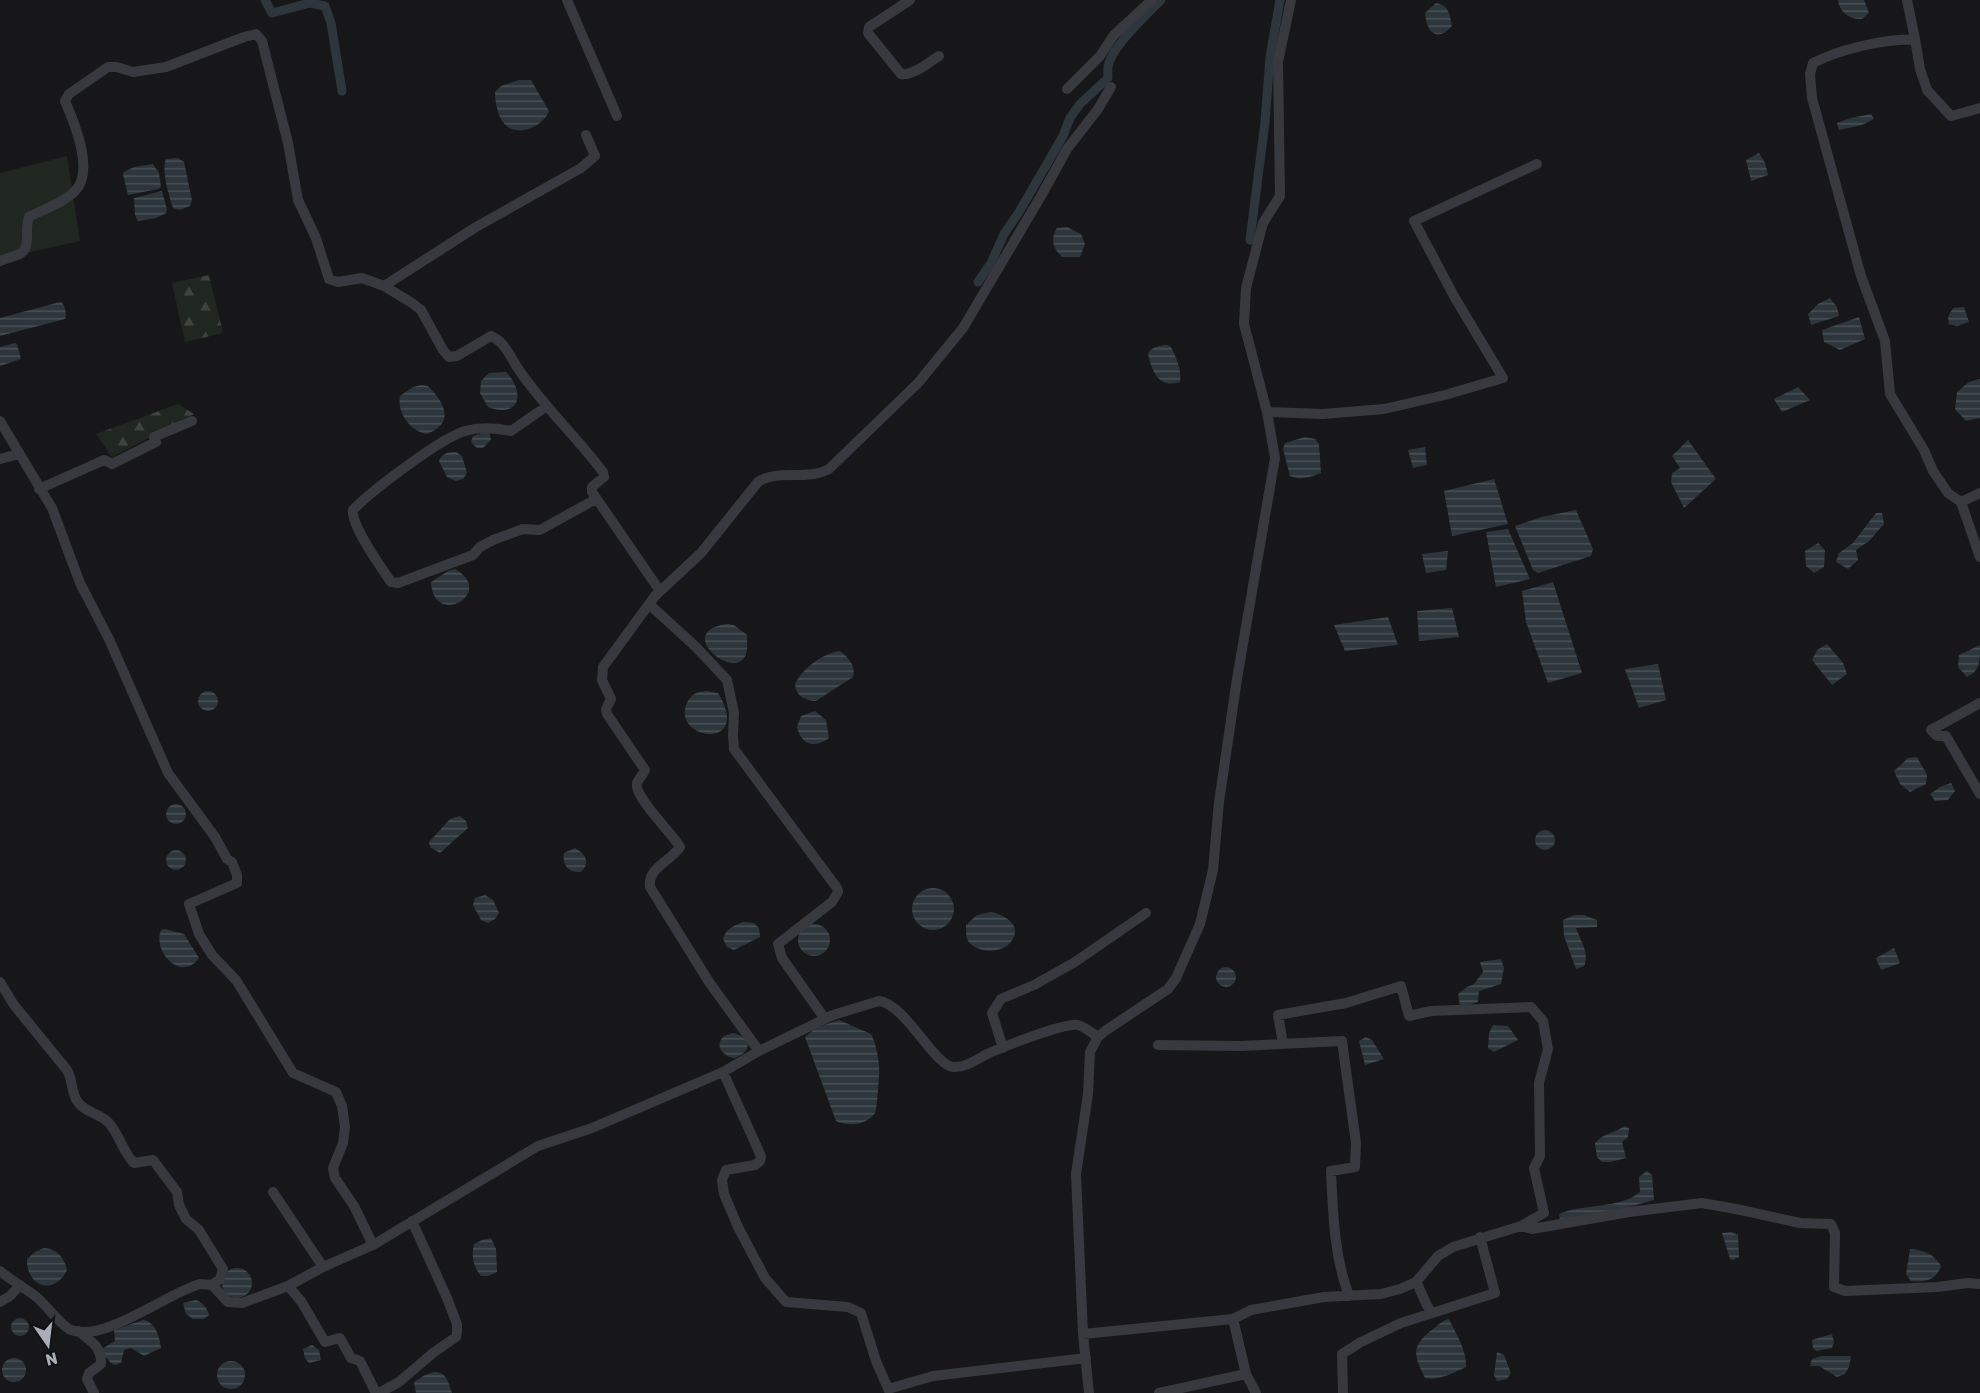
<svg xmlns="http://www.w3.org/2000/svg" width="1980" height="1393" viewBox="0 0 1980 1393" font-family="Rubik,sans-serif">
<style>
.forest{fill:url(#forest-firs)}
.green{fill:#1f2720}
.water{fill:url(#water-rules)}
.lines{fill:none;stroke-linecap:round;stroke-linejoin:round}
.canal{stroke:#2d363c;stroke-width:9}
.minor{stroke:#38393e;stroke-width:10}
</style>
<defs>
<pattern id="forest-firs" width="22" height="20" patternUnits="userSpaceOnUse" patternTransform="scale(1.5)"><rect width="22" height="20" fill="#1f2720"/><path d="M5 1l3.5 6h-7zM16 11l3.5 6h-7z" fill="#3d443e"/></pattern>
<pattern id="water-rules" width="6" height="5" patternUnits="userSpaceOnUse" patternTransform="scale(1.5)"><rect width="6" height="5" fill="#2d363c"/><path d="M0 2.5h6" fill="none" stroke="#495156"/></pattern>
</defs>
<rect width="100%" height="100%" fill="#171719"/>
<path class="forest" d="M209,275L223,333L185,342L172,283Z
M178,404L194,414L112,457L96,434Z"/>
<path class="green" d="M67,156L80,241L0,259V173Z"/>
<path class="water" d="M1838,0H1864L1869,13L1862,19C1850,20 1839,12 1838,0Z
M1436,3C1449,5 1450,15 1452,26C1436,44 1426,30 1425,13Z
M519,80H531L549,111C544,125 522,136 508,127C498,120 495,103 495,92L501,86Z
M1871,114L1874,119L1862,125L1839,130L1837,123L1851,118Z
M1759,153L1765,163L1768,175L1751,181L1746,160Z
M178,158L184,162L192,200L190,206L180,210L173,208C169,197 161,169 166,159Z
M153,164L159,173L161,187L158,189L128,195L123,175L124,172L134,167Z
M162,191L167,209L166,213L156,218L138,221L135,215L134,198Z
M1067,227L1081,234L1085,244L1080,257H1062C1053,248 1050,240 1057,228Z
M1830,298L1837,307L1839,316L1811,325L1808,314L1818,304Z
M60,302C65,303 67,315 65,319L0,336V318Z
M1964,307L1969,322L1957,326L1949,324L1948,317L1953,308Z
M1859,317L1865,339L1840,350L1824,342L1822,330Z
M15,343L17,344L21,359L0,366V347Z
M1167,345L1171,347C1176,357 1182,370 1180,382C1159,389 1152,372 1148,354C1152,346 1159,346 1167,345Z
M506,372C527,394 518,419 488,407L480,393L481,381L489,373Z
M1980,379V418L1966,421L1955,409L1957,392L1969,382Z
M421,385L428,386C444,402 456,423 427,434C410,431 397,413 400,396L413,387Z
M1798,387L1810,400L1782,412L1774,399Z
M489,431L491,440L483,448H477L471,442L473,436Z
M1305,437L1315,439L1319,444L1321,473C1310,477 1301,481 1290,476L1283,449L1285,443Z
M1688,440L1716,479L1684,508L1671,482L1672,473L1680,468L1672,456Z
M1425,447L1427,465L1413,468L1408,450Z
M456,452L462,456L467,473L463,479L456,481L447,477L439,461C442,453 448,452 456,452Z
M1494,479L1508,524L1452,536L1444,491Z
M1576,510L1593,549L1591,556L1538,573L1533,570L1515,526L1542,517Z
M1876,513H1882L1884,524L1869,541L1856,550L1858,560L1848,569L1836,562L1839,553L1853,543Z
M1508,529L1530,579L1496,587L1486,532Z
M1818,543L1825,550L1824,567L1814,573L1806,566L1805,551Z
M1448,551L1446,570L1426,573L1422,554Z
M455,569C497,593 433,629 431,582L448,571Z
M1553,582L1582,673L1548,683L1526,622L1522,591Z
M1452,608L1459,637L1419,641L1417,611Z
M1388,617L1398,645L1345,651L1334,625Z
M727,624L734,625L747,635C747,641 748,648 746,654C736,684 672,631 727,624Z
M1827,644L1843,663L1847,674L1832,685L1812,660L1817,650Z
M1980,645C1980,662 1980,671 1967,677L1958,667L1959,655Z
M840,651C849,658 856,666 853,677L816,701C806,701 796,696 795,685C801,669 823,653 840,651Z
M1658,664L1666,700L1639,708L1625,669Z
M198 701a10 10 0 1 1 20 0a10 10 0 1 1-20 0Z
M706,691L718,693C754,752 670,740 687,703C691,694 697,692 706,691Z
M815,711L826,720L829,738C815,749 801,745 797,727L801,716Z
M1917,757L1927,775L1926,784L1910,792L1900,784L1894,771L1908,758Z
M1951,783L1955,791L1948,800L1935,801L1930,794L1940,787Z
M166 814a10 10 0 1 1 20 0a10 10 0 1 1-20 0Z
M460,816L466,821L468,828L440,853L430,847L429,842L450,819Z
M1535 840a10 10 0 1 1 20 0a10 10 0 1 1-20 0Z
M575,848C587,855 590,863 581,872C568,873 562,865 564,853Z
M166 860a10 10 0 1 1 20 0a10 10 0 1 1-20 0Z
M912 909a21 21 0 1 1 42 0a21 21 0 1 1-42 0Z
M485,895L493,900L499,913L495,919L488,923L481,920L473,905L475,898Z
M991,912C1006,915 1025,927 1009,944C999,954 974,953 967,939C966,935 966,929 966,925L977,915Z
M1574,915H1584L1597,920V927L1576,928C1580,940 1590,953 1584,966L1576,969L1564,936L1563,920Z
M743,922L754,923L759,928L760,937L734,950L727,947L723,939C726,929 733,926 743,922Z
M798 940a16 16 0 1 1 32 0a16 16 0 1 1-32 0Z
M165,929L184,934L199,958C181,983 152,951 161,930Z
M1894,948L1900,963L1881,970L1876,958Z
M1501,959L1504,968L1501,984L1479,991L1478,1002L1469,1005H1460L1458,994L1467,987L1474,984L1483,972L1480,962Z
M1216 977a10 10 0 1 1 20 0a10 10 0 1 1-20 0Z
M839,1020L871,1034C876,1044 878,1055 879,1066C880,1070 877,1110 875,1113C867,1125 849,1127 836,1121L805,1037L816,1028Z
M1493,1025L1508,1026L1518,1040L1494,1052L1488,1048L1489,1033Z
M733,1033C753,1038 752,1052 734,1058C722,1056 714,1045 724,1036Z
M1366,1037L1372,1040L1384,1059L1365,1065L1359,1041Z
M1625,1126L1629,1128L1628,1137L1622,1142L1626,1158L1610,1162H1602L1597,1157L1595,1143C1604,1133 1614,1133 1625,1126Z
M1647,1171L1652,1175L1654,1200L1621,1209L1560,1220L1559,1214C1583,1203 1618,1210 1640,1192L1639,1177Z
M1731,1232L1738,1235L1739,1257L1733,1260L1730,1259L1722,1233Z
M491,1238L496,1249L497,1272L488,1276H481C473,1266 471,1257 474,1244L482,1240Z
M44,1248C57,1249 64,1257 67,1270C55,1296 26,1287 27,1259L35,1252Z
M1910,1249C1924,1250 1934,1254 1941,1266C1936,1281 1925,1282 1911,1281L1906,1274Z
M222 1283a15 15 0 1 1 30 0a15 15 0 1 1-30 0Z
M196,1300C202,1302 208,1309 209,1315L204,1319H193L186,1314L183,1303Z
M11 1327a9 9 0 1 1 18 0a9 9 0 1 1-18 0Z
M1449,1319C1456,1334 1467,1351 1466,1367C1453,1373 1439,1381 1425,1378C1413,1354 1411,1346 1433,1329C1439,1325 1441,1321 1449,1319Z
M143,1320C155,1321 160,1337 161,1348L144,1356L131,1348L124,1350L121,1363L115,1365L111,1363L105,1356L102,1349L115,1341L114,1330Z
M1832,1334L1834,1342L1832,1348L1816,1351L1813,1348L1812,1340Z
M312,1345L319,1350L321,1360L309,1363L305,1358L303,1349Z
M1497,1352L1504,1355L1511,1373L1507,1379L1497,1381L1494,1375Z
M1822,1356H1851L1849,1367L1845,1374L1837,1377L1819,1366H1810L1812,1359Z
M2 1370a12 12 0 1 1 24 0a12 12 0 1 1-24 0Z
M217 1375a14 14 0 1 1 28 0a14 14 0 1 1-28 0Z
M434,1372C447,1372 448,1382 452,1393H416L414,1382L425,1375Z"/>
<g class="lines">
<path class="canal" d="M265,0L272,13L310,3L325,6L331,23L342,91
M1250,240L1265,122L1270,57L1280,0
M978,282L991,263L1004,234L1019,212L1063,136L1070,118L1080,104L1108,78C1108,73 1107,68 1109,63C1115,44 1147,14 1161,0"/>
<path class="minor" d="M567,0L617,116
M910,0L869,27L868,33L901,74C913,76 929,62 939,56
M1907,0L1915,39
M1067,89L1100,56L1114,35L1152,0
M1980,108L1951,116L1927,90L1920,69L1915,39C1881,40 1843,48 1813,63L1810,74L1812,98L1861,276L1885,341L1890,394L1924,450L1933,471L1948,493L1961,502L1980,557
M0,261C21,253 28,256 27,232C27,226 27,222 29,217C44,209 63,203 75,191C95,171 74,122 65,101L69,94L108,67H117L133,72L166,67L244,37L256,34L262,41L288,143L298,200L316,238L329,279L338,282L362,278L384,286L412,303L421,310L443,350L449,357L457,356L491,336C504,341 510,356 517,367C542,405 576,436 603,472L604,477L592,487V492L660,591
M384,286L476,227L581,168L595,156L586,135
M547,406L511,431C496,428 480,427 465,431C441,438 371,491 353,510C351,526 381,567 391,582L398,583L473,555L480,547L493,540L523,529L540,530L596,499
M1267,412L1323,414L1384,409L1445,395L1503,378L1455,298L1414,221L1537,164
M0,421L52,508L80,583L109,639L168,773L215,837L227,859L232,862L237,875V883L189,904L199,934L212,955L236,980L293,1073L336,1092L342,1106L345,1127L343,1143L333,1168L335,1178L354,1206L373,1245
M0,459L19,454
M39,489L104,460L112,464L156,442L154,437L192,421
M1961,502L1980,493
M649,604L696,647L727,680L734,713L733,735L734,749L837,888L838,892L832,902L778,944L782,958L825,1019
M1980,703L1931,730L1937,736H1946L1980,794
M0,982L14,1005L67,1070C73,1080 71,1092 77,1101C85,1113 100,1113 109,1123C119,1134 123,1152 134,1163L153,1160L177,1192L179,1205L186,1219L199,1230L223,1269L220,1279L212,1285
M1283,1044L1278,1015L1346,1003L1401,986L1409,1016L1431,1011L1531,1007L1543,1021L1548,1049L1539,1083L1540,1156L1534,1168L1544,1213L1521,1226
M1158,1045L1241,1046L1342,1041L1356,1143L1355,1167L1331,1171C1333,1213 1334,1256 1349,1296
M1003,1048L992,1013L1001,999L1034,985L1075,962L1146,913
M759,1051L709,982L650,887C647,868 671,861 680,847C673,834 633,796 637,783C639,778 643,775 645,770L607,714L606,709L611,699L602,680L603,667L655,596L701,553L758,482C776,469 808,481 829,469L918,383L963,328L1041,196L1067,149L1098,109L1111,87
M723,1072L761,1156L760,1161L755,1165L726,1170L722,1180L724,1194L738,1227L765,1278L786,1302L848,1307L861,1313L876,1361L890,1393
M273,1192L323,1267
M0,1271C11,1280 23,1287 34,1295C46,1304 60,1325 71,1330C104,1343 167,1293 200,1284L212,1285L228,1302L242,1303L288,1286L323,1267L373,1245L538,1146L592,1128L723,1072L759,1051L833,1015L879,1001C905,1004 935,1066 953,1067C965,1068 976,1060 987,1054C1000,1048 1066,1022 1078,1025C1085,1027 1092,1033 1098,1037
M1416,1282C1422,1292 1424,1303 1432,1313
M288,1286L301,1301L325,1342L340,1338L351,1358L360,1361L376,1393
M0,1302L10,1296L20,1285
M78,1331C90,1340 102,1347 101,1364L89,1373L87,1379L94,1393
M1083,1334L1233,1319L1251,1310L1324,1297L1381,1294L1400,1289L1416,1282L1438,1256L1453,1247L1521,1226L1532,1229L1629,1212L1702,1203L1736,1209L1800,1223L1831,1224L1835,1233L1834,1287L1845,1291L1937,1287L1968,1283L1980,1284
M1246,1374L1256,1393
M888,1389L933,1376L1086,1358
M379,1393L399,1382L433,1353L456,1337L457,1332V1324L447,1298L412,1221
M1089,1393L1083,1334L1076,1174L1088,1094L1090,1052L1098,1037L1105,1031L1168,989L1176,978L1200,924L1213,870L1219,802L1237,679L1275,458L1267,412L1244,324L1246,288L1263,223L1280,196L1278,62L1291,0
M1159,1393L1246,1374L1233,1319
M1343,1393L1342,1354L1361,1342L1401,1323L1495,1293L1480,1237"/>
</g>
<g transform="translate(48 1345) rotate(166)" stroke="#121214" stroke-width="4.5" paint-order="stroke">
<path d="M0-4.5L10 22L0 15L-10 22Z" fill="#a9aeb8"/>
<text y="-9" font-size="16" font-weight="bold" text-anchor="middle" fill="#a9aeb8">N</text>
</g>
</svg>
